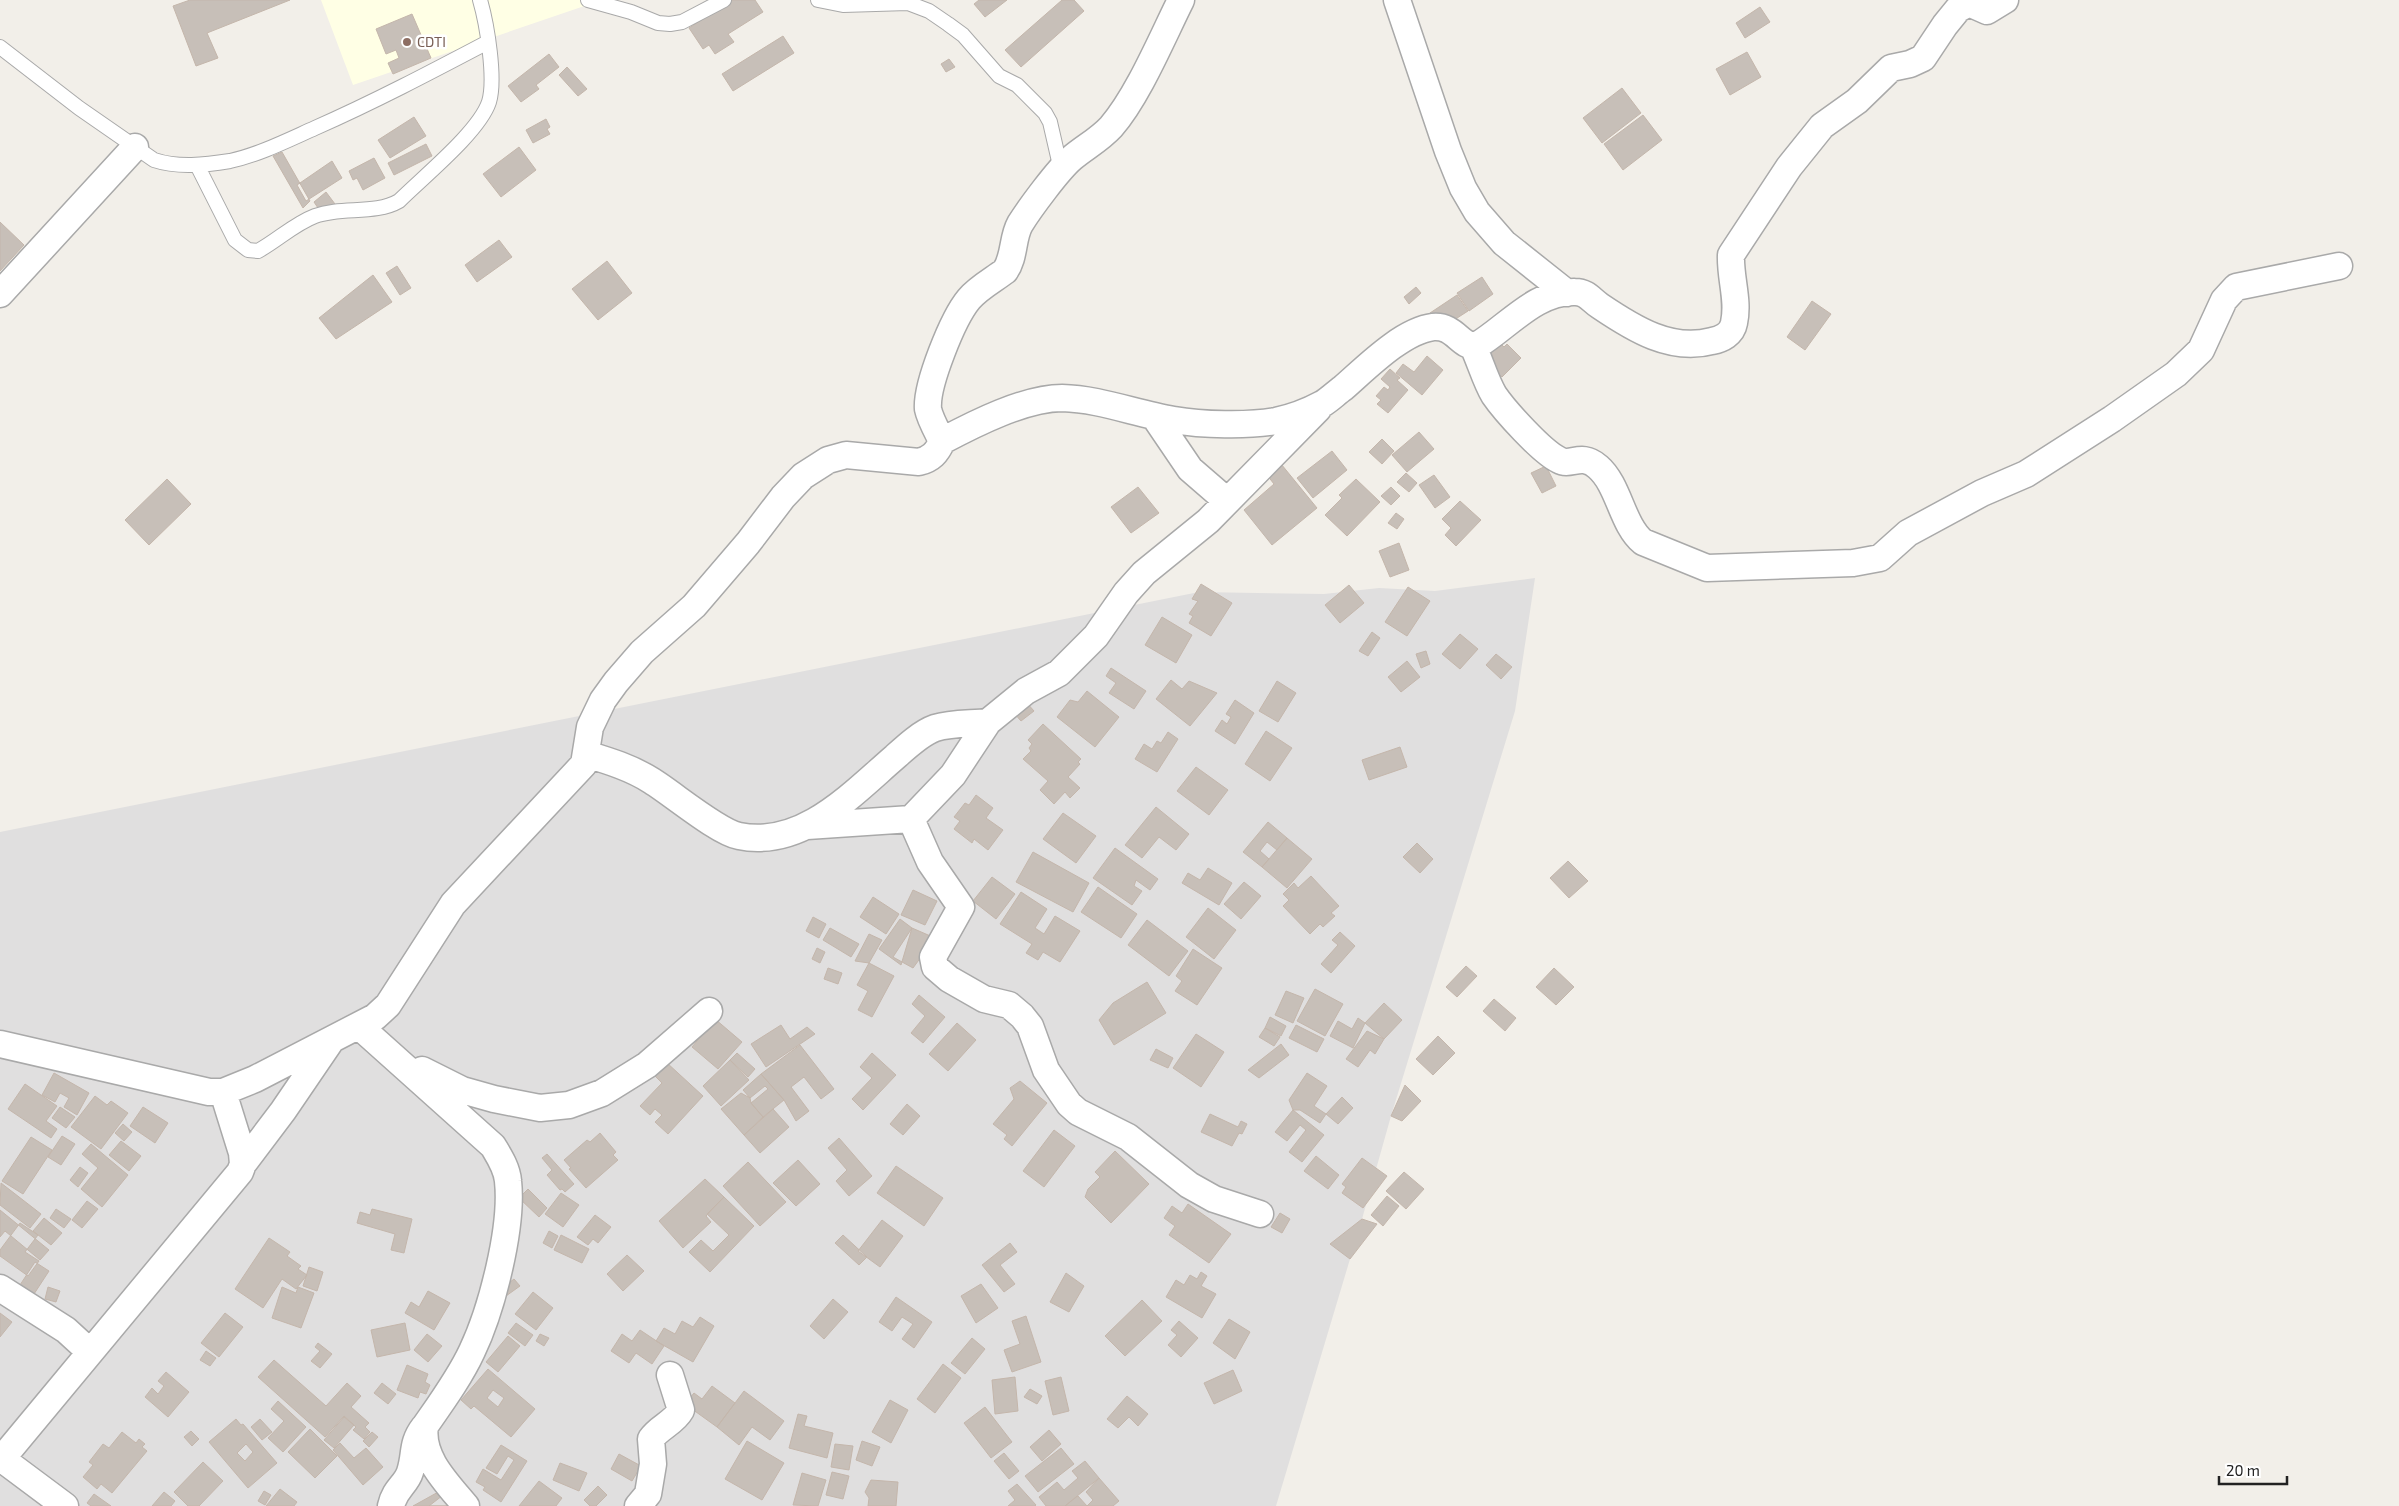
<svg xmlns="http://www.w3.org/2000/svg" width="2399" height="1506" viewBox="0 0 2399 1506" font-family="'Exo 2',sans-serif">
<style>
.residential{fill:#e0dfdf}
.education{fill:#ffffe5}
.building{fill:#c7bfb8;stroke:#c4b6ab;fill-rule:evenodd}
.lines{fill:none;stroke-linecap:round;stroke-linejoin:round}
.service-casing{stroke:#a9a9a9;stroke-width:16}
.minor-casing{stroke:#a9a9a9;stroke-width:29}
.service{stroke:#fff;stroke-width:14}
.minor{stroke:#fff;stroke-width:26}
.education-dot{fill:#8d6e63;stroke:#fff;stroke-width:2}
.labels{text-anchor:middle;stroke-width:5;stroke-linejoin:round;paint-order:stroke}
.education-label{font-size:14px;fill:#785e54;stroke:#fff;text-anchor:start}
</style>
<rect width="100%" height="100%" fill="#f2efe9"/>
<path class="residential" d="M1535,578L1515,711L1391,1116L1362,1219L1276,1506H0V832L1199,592L1324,594L1379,588L1435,591Z"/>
<path class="education" d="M321,0H602L353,85Z"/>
<path class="building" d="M190,0H290L207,33L218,58L196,66L173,6Z
M733,0H755L763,12L728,34L734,42L715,54L709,45L703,49L689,28Z
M979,0H1007L985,17L974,4Z
M1062,0H1074L1084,11L1021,67L1005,50Z
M1760,7L1770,22L1745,38L1736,23Z
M412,14L431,58L393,74L388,63L399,58L396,50L386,54L376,29Z
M783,36L794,53L733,91L722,74Z
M1747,52L1761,77L1730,95L1716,69Z
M549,54L559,67L536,85L539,89L521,102L508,86Z
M949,59L955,67L946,72L941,64Z
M567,67L587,89L578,96L559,75Z
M1622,88L1641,113L1602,143L1583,118Z
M1643,115L1662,140L1623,170L1604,144Z
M414,117L426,136L390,158L378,140Z
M546,119L550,127L547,129L550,134L533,143L526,130Z
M426,144L432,156L394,175L388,163Z
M519,147L536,170L501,197L483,174Z
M282,152L310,201L303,208L273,156Z
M374,158L385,178L363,190L357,178L353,180L349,171Z
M332,161L342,178L306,201L297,185Z
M326,192L335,204L322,214L314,202Z
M0,222L24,245L0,271Z
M499,240L512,257L477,282L465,265Z
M607,261L632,293L598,320L572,289Z
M397,266L411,288L400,295L386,273Z
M373,275L392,302L336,339L319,318Z
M1482,277L1493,294L1469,311L1457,293Z
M1416,287L1421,293L1409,304L1404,297Z
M1457,295L1468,311L1440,329L1430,313Z
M1812,301L1831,314L1805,350L1787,337Z
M1494,337L1504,347L1507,344L1521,358L1502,377L1488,364L1493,359L1482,349Z
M1427,356L1443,370L1422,395L1396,373L1403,364L1414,372Z
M1390,369L1400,378L1397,380L1408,390L1388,413L1377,404L1381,400L1376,396L1384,387L1388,390L1390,387L1381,379Z
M1419,432L1434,449L1407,472L1392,455Z
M1382,439L1394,451L1382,464L1369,452Z
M1332,451L1347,470L1313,498L1297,478Z
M1277,459L1317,508L1272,545L1244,510L1274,484L1263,470Z
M1546,466L1556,486L1542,493L1531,473Z
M1406,473L1417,483L1409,492L1397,482Z
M1434,475L1450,497L1435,508L1419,485Z
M167,479L191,504L149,545L125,520Z
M1356,479L1380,502L1347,536L1325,515L1342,498L1339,495Z
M1138,487L1159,513L1131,533L1111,507Z
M1391,487L1400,496L1391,505L1381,496Z
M1460,501L1481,520L1456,546L1445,535L1451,528L1442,519Z
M1396,513L1404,519L1397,529L1388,523Z
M1399,543L1409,570L1390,577L1379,551Z
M1201,584L1232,603L1211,636L1189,623L1193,616L1189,614L1198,601L1192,599Z
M1349,585L1364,603L1340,623L1325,605Z
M1408,587L1430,601L1407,636L1385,622Z
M1162,617L1192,635L1176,663L1145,645Z
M1372,632L1380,638L1368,656L1359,651Z
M1460,634L1478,649L1460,669L1442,654Z
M1426,651L1430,664L1421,668L1416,654Z
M1496,654L1512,667L1501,679L1486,665Z
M1407,661L1420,677L1401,692L1388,677Z
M1111,668L1146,691L1134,709L1109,693L1116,683L1106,676Z
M1171,680L1182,689L1189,681L1217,693L1190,726L1156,699Z
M1277,681L1296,693L1278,722L1259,711Z
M1087,691L1119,717L1095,747L1057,717L1070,700L1078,702Z
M1235,700L1254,713L1235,744L1215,731L1222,720L1227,724L1231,717L1226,714Z
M1026,702L1034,711L1021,721L1014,713Z
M1043,724L1081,759L1078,762L1080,764L1068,777L1080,788L1070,798L1065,792L1054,804L1040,790L1048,781L1023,759L1031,751L1029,748L1032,744L1028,740Z
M1266,731L1292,748L1270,781L1245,764Z
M1168,732L1178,739L1157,772L1135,759L1144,744L1152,749L1157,741L1161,743Z
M1400,747L1407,767L1369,780L1362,760Z
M1196,767L1228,790L1209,815L1177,791Z
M976,795L993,808L986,818L1003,830L988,850L974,839L972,843L954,829L960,821L954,817L965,803L969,805Z
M1156,807L1189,834L1176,850L1159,837L1142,858L1125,845Z
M1063,813L1096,836L1076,863L1043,839Z
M1268,822L1287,838L1277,850L1267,842L1260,851L1269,859L1262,867L1243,852Z
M1287,838L1312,859L1287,888L1262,867Z
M1417,843L1433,859L1420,873L1403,857Z
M1115,848L1158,879L1150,890L1136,880L1134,886L1142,891L1132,905L1093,878Z
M1033,852L1089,883L1073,912L1016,882Z
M1568,861L1588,881L1569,898L1550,878Z
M1208,868L1232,883L1219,905L1182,883L1188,873L1200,880Z
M1311,876L1339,906L1331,913L1335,916L1323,927L1320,924L1310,934L1283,906L1289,900L1283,894L1294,883L1298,888Z
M992,877L1015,894L996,919L973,901Z
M1244,882L1261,896L1241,919L1224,904Z
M1098,887L1137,914L1121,938L1081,912Z
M913,890L937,901L925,925L901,915Z
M1021,892L1047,909L1035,928L1044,934L1055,916L1080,931L1060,962L1043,952L1038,960L1026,953L1032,944L1000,924Z
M873,897L899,914L886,934L860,917Z
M1208,908L1236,930L1214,959L1186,937Z
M813,917L826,924L819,938L806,931Z
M900,919L912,928L901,965L879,949Z
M1147,920L1188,951L1169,976L1128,945Z
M830,928L859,944L851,957L823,940Z
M912,928L935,938L913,968L893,957Z
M1340,932L1355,946L1331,973L1321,964L1338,945L1332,940Z
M869,934L882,940L869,963L855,961Z
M817,948L825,952L820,963L812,959Z
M1193,949L1222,968L1197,1005L1175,991L1182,981L1176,976Z
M869,963L894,976L872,1017L858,1010L868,991L857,985Z
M1466,966L1477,976L1457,997L1446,987Z
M828,968L842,973L838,984L824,979Z
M1554,968L1574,987L1556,1005L1536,987Z
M1147,982L1166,1013L1114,1045L1099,1020L1113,1003Z
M1315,989L1343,1004L1325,1036L1297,1021Z
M1286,991L1304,998L1293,1023L1275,1015Z
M919,995L945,1017L923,1043L911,1033L925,1016L912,1004Z
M1494,999L1516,1018L1505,1031L1483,1011Z
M1384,1003L1402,1020L1384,1039L1365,1023Z
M1270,1017L1286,1026L1281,1036L1265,1028Z
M1358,1018L1365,1023L1353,1048L1330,1036L1338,1021L1352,1029Z
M715,1019L742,1042L718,1069L692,1047Z
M957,1023L976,1040L948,1071L929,1054Z
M781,1025L790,1039L807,1027L815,1034L766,1067L751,1044Z
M1296,1025L1324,1039L1317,1052L1289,1038Z
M1265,1028L1280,1037L1274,1046L1259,1037Z
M1367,1031L1384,1039L1375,1054L1370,1050L1358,1067L1346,1059Z
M1196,1034L1224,1052L1201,1087L1173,1068Z
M1438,1036L1455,1053L1433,1075L1416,1059Z
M1281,1044L1289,1055L1259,1078L1248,1070Z
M800,1045L834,1089L821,1099L804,1077L791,1087L809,1111L796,1121L784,1100L761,1074Z
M1156,1049L1173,1058L1168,1068L1150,1060Z
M737,1053L755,1069L748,1077L730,1060Z
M872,1053L896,1075L863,1110L852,1099L872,1078L860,1067Z
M730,1060L749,1080L721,1106L703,1086Z
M666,1062L703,1096L668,1134L655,1122L662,1115L655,1109L650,1115L640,1106L662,1083L654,1075Z
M54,1073L89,1093L77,1115L64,1107L69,1098L60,1093L55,1102L42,1095Z
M1307,1073L1327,1086L1314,1106L1326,1114L1320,1123L1300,1110H1293L1289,1100Z
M761,1074L784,1100L763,1117L751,1103L768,1089L765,1086L750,1098L743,1090Z
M1020,1081L1047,1103L1012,1146L1004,1139L1007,1135L993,1124L1014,1099L1010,1088Z
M25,1084L57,1106L46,1121L57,1129L51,1138L8,1109Z
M1405,1085L1421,1101L1402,1121L1391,1116Z
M741,1093L750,1098L751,1103L763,1117L744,1135L721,1109Z
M95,1096L107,1105L111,1101L128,1113L101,1149L71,1127Z
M1342,1097L1353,1108L1338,1124L1326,1114Z
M907,1104L920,1116L903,1135L890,1124Z
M60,1107L75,1117L66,1128L52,1118Z
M143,1107L168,1123L155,1143L130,1126Z
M773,1109L789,1127L760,1153L744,1135Z
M1293,1110L1324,1135L1302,1162L1289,1152L1306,1130L1300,1125L1287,1141L1275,1132Z
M1210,1114L1238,1127L1241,1121L1247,1124L1242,1134L1239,1133L1232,1146L1201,1132Z
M123,1124L132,1132L124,1141L115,1133Z
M1054,1130L1075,1146L1044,1187L1023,1171Z
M600,1133L616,1152L613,1155L618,1160L586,1188L569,1169L571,1168L564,1160L587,1140L590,1142Z
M62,1136L75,1144L61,1165L48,1157Z
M31,1137L52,1150L23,1194L2,1181Z
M839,1138L872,1176L849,1196L836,1181L847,1170L828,1148Z
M121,1141L141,1156L129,1171L109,1155Z
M91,1144L128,1175L102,1207L81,1189L98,1168L82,1154Z
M1115,1151L1149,1184L1111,1223L1085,1197L1088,1189L1100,1177L1095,1172Z
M547,1154L574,1184L565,1192L562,1189L560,1190L547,1175L552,1170L542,1158Z
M1316,1156L1339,1175L1328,1189L1304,1171Z
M1362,1158L1387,1176L1363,1208L1342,1193L1346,1187L1342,1184Z
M798,1160L820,1184L796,1206L773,1183Z
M748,1162L786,1202L760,1226L723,1186Z
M896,1166L943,1198L924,1226L877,1193Z
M80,1167L88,1173L78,1187L70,1180Z
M1404,1172L1424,1189L1406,1209L1386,1191Z
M705,1179L724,1197L706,1216L711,1222L683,1248L659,1221Z
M1,1183L41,1214L30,1228L0,1205Z
M528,1189L547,1208L539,1217L519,1198Z
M561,1193L579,1205L563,1227L545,1214Z
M1387,1196L1399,1206L1383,1226L1371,1215Z
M724,1197L754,1226L710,1272L689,1252L701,1240L713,1251L729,1235L707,1214Z
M87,1201L98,1209L82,1228L72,1220Z
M1188,1204L1231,1234L1209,1263L1169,1235L1175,1226L1164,1218L1172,1206L1182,1213Z
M56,1209L71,1219L64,1228L50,1218Z
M372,1209L412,1219L404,1253L391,1250L395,1234L357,1223L360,1212L370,1215Z
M0,1210L49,1250L40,1260L5,1231L0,1237Z
M1280,1213L1290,1219L1282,1233L1271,1227Z
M595,1215L611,1227L598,1243L593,1239L588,1245L577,1237Z
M44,1218L62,1233L51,1245L33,1231Z
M1362,1219L1377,1224L1350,1259L1330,1244Z
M882,1220L903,1236L880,1267L858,1251Z
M20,1223L38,1235L25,1252L39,1261L28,1276L0,1256V1250Z
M549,1231L558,1236L552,1248L543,1243Z
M561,1235L589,1249L582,1263L554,1250Z
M843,1235L867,1257L859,1265L835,1243Z
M269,1238L290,1252L287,1256L301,1266L298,1269L307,1275L296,1289L282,1279L263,1308L235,1289Z
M1010,1243L1017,1252L1000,1265L1015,1284L1004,1292L982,1265Z
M627,1255L644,1271L623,1291L607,1274Z
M35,1262L49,1271L34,1294L20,1285Z
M309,1267L323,1272L317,1291L303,1286Z
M1201,1272L1207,1276L1201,1286L1216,1294L1202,1318L1166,1297L1176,1280L1184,1285L1190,1275L1197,1279Z
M1066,1273L1084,1286L1069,1312L1050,1302Z
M514,1279L520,1286L506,1296L501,1289Z
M981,1284L998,1308L976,1323L961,1296Z
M48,1287L60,1291L56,1302L45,1299Z
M282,1287L296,1293L298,1287L314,1293L301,1328L272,1318Z
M428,1291L450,1303L434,1330L405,1313L411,1302L419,1307Z
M533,1292L553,1308L536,1330L515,1314Z
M896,1297L932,1322L914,1348L902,1339L913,1324L902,1317L892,1331L879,1322Z
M833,1299L848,1312L824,1339L810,1326Z
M1142,1300L1162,1321L1125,1356L1105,1336Z
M0,1313L12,1322L0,1337Z
M225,1313L243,1327L219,1357L201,1343Z
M1026,1316L1041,1362L1012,1372L1004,1350L1020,1344L1012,1321Z
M700,1317L714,1326L693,1362L656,1341L664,1328L675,1334L682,1321L693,1327Z
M1229,1319L1250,1332L1235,1359L1213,1343Z
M1179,1321L1198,1338L1181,1357L1168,1345L1177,1335L1171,1330Z
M405,1323L410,1350L377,1357L371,1330Z
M516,1323L533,1335L525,1346L508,1333Z
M640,1330L664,1346L652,1364L636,1353L629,1363L611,1351L622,1334L632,1341Z
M427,1334L442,1346L428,1362L414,1350Z
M540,1334L549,1338L544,1346L536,1341Z
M508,1336L520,1346L498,1372L486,1362Z
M972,1338L985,1349L965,1374L951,1363Z
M318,1343L332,1354L320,1368L311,1361L320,1351L315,1347Z
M206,1351L216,1358L210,1366L200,1360Z
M274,1360L326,1406L347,1383L361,1396L351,1407L369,1423L365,1427L370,1432L364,1439L353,1430L356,1427L344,1416L325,1437L258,1377Z
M943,1364L961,1378L935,1413L917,1399Z
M407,1365L428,1374L425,1382L430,1385L426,1394L420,1392L418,1398L397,1390Z
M488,1369L535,1409L511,1437L474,1406L471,1409L461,1400ZM493,1390L504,1398L498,1407L487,1398Z
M1233,1370L1242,1391L1214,1404L1204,1383Z
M166,1372L189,1392L168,1417L145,1397L152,1388L158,1394L164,1386L158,1381Z
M1015,1377L1018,1411L995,1414L992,1380Z
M1061,1377L1069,1411L1053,1415L1045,1381Z
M382,1383L396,1394L388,1404L374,1393Z
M712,1386L735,1403L717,1427L685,1404L694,1393L702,1399Z
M1030,1389L1042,1396L1037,1404L1024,1397Z
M744,1391L784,1421L770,1440L752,1427L739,1445L717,1427Z
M1127,1396L1148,1414L1138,1426L1129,1417L1118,1428L1107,1419Z
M890,1400L908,1410L891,1443L872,1432Z
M278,1401L306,1427L283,1452L268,1438L284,1421L271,1409Z
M985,1407L1012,1442L991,1458L964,1423Z
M798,1414L807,1416L804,1426L833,1433L827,1458L789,1448Z
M344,1417L354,1425L334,1448L324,1440Z
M236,1419L241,1425L243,1424L277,1463L248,1488L209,1442ZM246,1444L253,1452L245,1461L237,1453Z
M260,1419L272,1432L262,1440L251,1427Z
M310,1429L337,1456L315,1478L288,1452Z
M1049,1430L1061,1444L1042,1461L1030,1447Z
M191,1431L199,1439L192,1446L184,1437Z
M122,1432L136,1443L139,1439L145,1444L142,1447L147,1451L112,1493L101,1484L97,1489L83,1477L93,1465L89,1462L103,1444L109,1448Z
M372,1432L378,1437L369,1447L363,1441Z
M747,1441L784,1463L762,1500L725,1479Z
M862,1441L880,1447L872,1466L856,1460Z
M340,1443L354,1458L366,1448L383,1467L363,1485L333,1450Z
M835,1444L853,1446L849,1470L831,1467Z
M501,1445L527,1461L501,1502L483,1490L485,1487L476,1482L483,1469L501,1480L514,1460L508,1456L497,1474L486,1468Z
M1061,1448L1074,1464L1038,1492L1025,1476Z
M1004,1453L1019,1471L1009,1479L994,1461Z
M619,1454L641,1466L632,1481L611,1469Z
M1085,1461L1099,1478L1065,1506H1046L1039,1497L1057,1482L1064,1490L1078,1478L1072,1471Z
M203,1462L223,1481L199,1506H188L174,1492Z
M560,1463L587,1473L579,1491L553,1480Z
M832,1472L849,1476L843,1499L826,1495Z
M802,1473L826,1480L818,1506L793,1505Z
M1099,1478L1119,1501L1113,1506H1087L1093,1500L1086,1492Z
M871,1480L898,1482L896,1506H868L869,1498L865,1492Z
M539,1481L562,1498L556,1506H519Z
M1017,1484L1036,1505L1035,1506H1008L1015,1500L1008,1491Z
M598,1486L607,1495L596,1506H590L584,1500Z
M280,1489L297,1502L294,1506H266Z
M264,1491L271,1495L265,1505L258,1501Z
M440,1491L449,1506H413Z
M164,1492L175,1501L171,1506H152Z
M447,1492L457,1506H429Z
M94,1494L111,1506H91L87,1503Z
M1078,1496L1087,1506H1065L1075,1498Z"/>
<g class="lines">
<defs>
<path id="service" d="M588,0L631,12L658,23L670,24L682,22L724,0
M818,0L843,5L908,3L929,11L948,24L963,35L999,76L1017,85L1045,113L1050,122L1061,170
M0,47L79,108L154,160C178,168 205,165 230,161C258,155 288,140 315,128C374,102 431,72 488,42
M197,165L235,240L248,250L258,251C278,240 294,224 315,216C342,206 375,215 399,201C423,177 479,132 489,102C496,79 487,24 480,0"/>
<path id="minor" d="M1397,0L1448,151L1463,188L1477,212L1504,243L1567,293
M0,294L135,147
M1473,346C1480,361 1486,382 1494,395C1505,411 1542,452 1559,460C1571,467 1581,452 1598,467C1619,485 1622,525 1643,542L1707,568L1853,563L1880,558L1908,533L1982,493L2026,474L2112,419L2176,374L2201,350L2224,300L2236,287L2339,266
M1154,416L1190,469L1227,501
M942,441C974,424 1025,398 1062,398C1101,399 1136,414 1174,420C1201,425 1249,426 1276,421C1290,418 1309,411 1322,404C1329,400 1336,393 1343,388C1366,368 1402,331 1433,327C1455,325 1460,347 1476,346C1508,327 1535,291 1575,292C1587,292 1591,300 1600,306C1634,329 1671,352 1712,341C1722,339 1732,334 1734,323C1739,300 1730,278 1731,255L1789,167L1822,126L1857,101L1891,68L1910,64L1923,58L1945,25L1958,9L1969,3L1987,11L2005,0
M586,754C609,761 632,768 652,781C673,794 718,832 739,836C802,849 852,794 895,757C906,747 921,733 935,728C952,723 971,724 988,722
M911,819L930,862L961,907L933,957L935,967L949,979L984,999L1009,1005L1022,1016L1030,1026L1046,1070L1069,1104L1078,1112L1128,1137L1189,1185L1214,1199L1260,1214
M807,826L911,819L953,775L988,722L1026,691L1059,673L1096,636L1126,593L1144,573L1208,521L1318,409
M359,1026L493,1146C499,1156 507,1168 508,1181C513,1227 492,1309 472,1351C460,1377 441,1403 425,1426C420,1457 447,1483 466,1506
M0,1044L209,1092H223L255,1079L375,1017L388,1005L453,904L584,764L590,727L603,700L616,682L642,652L694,606L748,543L783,497L803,476L828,460L846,455L919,462C931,459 937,453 942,441C937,431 930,419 928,409C926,385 953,318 969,299C978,288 993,280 1005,271C1015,257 1012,238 1020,224C1030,208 1058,170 1072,158C1085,147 1099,140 1111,127C1138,96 1162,38 1181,0
M422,1070L462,1090L494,1099L540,1108L569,1105L602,1093L647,1065L709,1011
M243,1164L283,1111L330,1042
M0,1288L66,1330L90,1352
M2,1459L65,1506
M0,1461L240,1172L243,1164L242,1153L223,1092
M391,1506C395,1488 406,1485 410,1472C416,1454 411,1444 424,1427
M638,1506L648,1494L653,1464L651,1439C659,1427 674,1423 681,1410L670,1375"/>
</defs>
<use href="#service" class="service-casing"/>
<use href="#minor" class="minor-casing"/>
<use href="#service" class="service"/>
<use href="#minor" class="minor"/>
</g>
<circle class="education-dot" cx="407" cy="42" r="5"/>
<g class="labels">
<g class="education-label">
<text x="417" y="47">CDTI</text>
</g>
</g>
<path d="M2219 1476v8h68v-8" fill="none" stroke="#222222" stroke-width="2.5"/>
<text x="2226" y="1476" font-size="15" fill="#222222" stroke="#ffffff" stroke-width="4" paint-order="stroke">20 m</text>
</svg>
